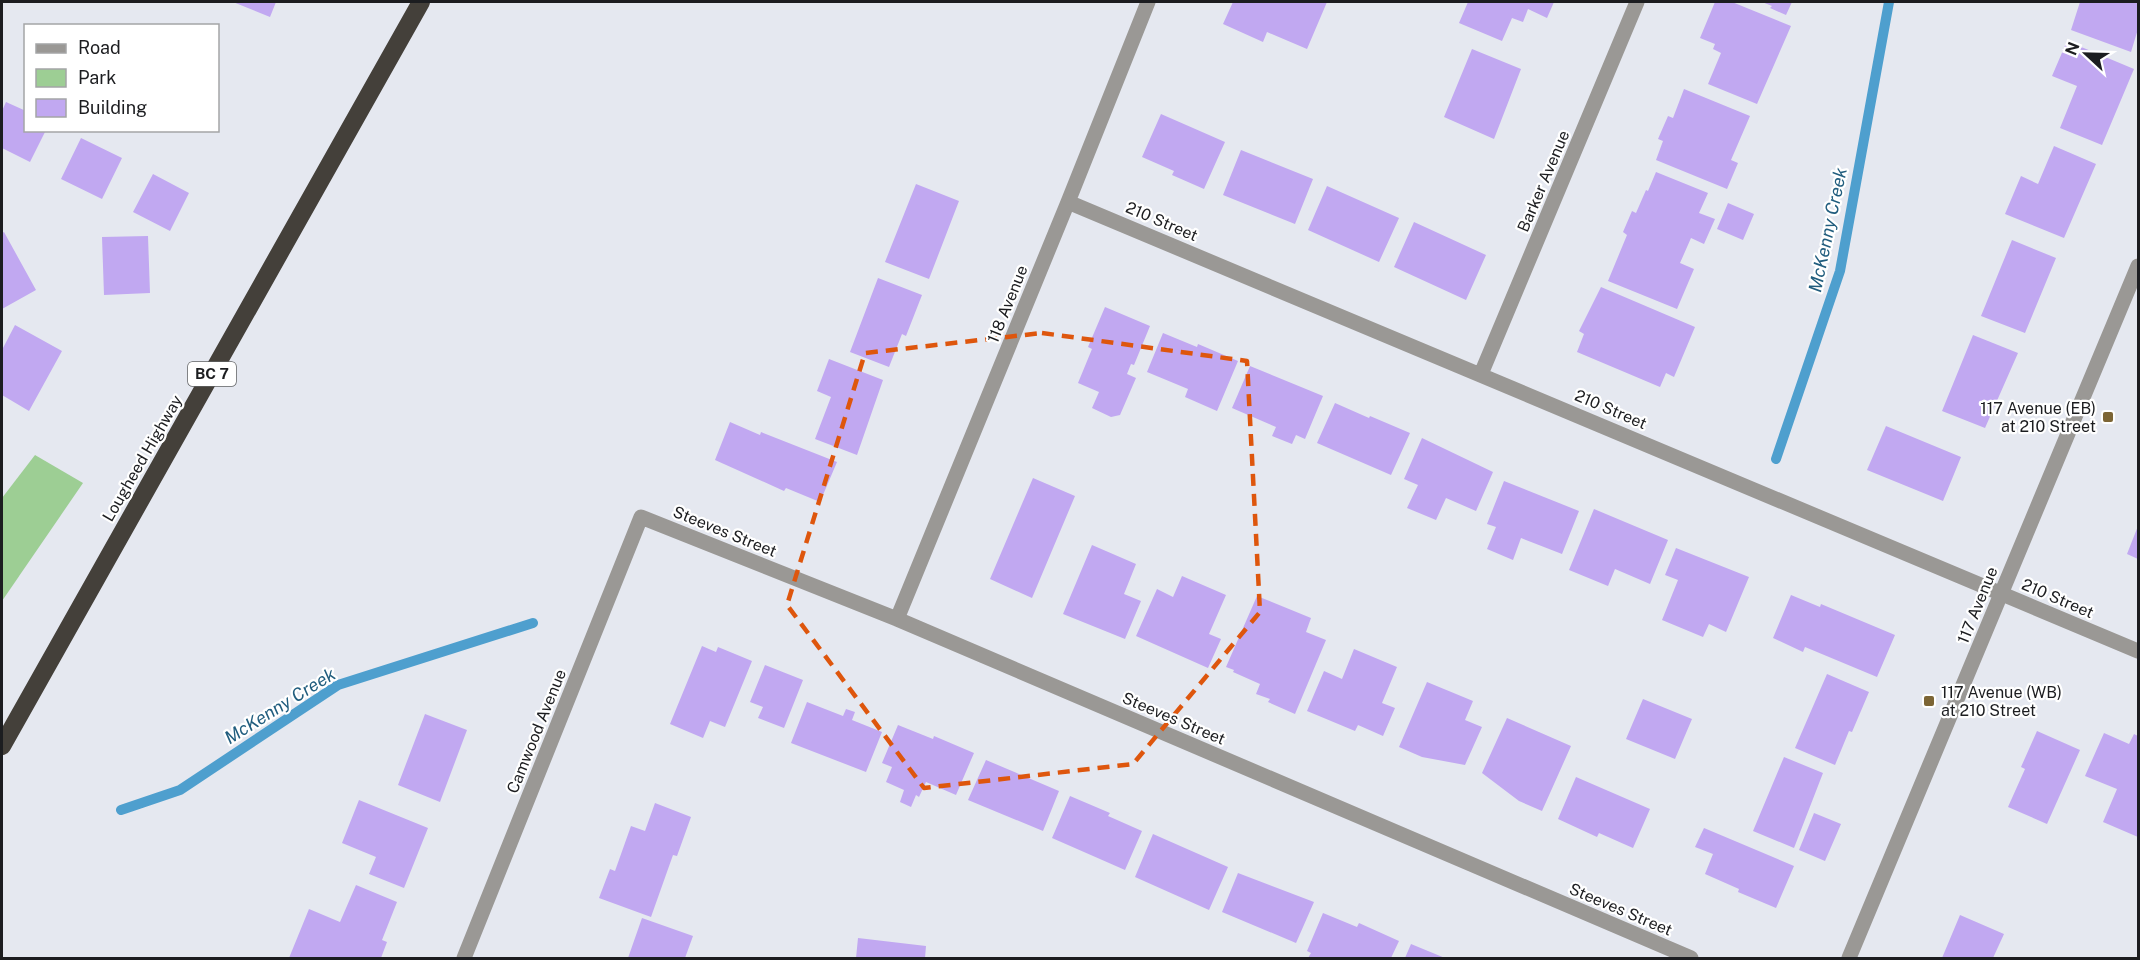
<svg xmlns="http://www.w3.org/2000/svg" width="2140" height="960" viewBox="0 0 2140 960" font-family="'Public Sans',sans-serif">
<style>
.green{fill:#9dce94}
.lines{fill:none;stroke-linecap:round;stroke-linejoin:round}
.stream{stroke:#4e9fce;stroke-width:10}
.building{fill:#c1a8f1}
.minor{stroke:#9a9895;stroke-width:15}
.highway{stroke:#44403a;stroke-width:18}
.marked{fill:none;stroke:#de560d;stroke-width:4.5;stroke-dasharray:12 8;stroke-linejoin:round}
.poi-dot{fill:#7c6535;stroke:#fff;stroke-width:2}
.labels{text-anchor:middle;stroke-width:4.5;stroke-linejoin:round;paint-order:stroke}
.shield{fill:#fff;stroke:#606163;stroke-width:1.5}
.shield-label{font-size:15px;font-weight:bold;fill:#1c1d20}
.street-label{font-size:16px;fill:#1c1d20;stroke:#fff}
.poi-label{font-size:16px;fill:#1c1d20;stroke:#fff;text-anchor:end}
.water-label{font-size:18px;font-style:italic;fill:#215d7e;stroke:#fff}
</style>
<rect width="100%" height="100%" fill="#e5e8f0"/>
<path class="green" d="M35,455L83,483L2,601V498Z"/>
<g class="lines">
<path class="stream" d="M1776,459L1840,271L1889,2
M121,810L180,790L338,685L533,623"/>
</g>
<path class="building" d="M233,2H276L270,17Z
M1233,2H1327L1307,49L1267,32L1263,42L1223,24Z
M1468,2H1554L1547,18L1528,9L1523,22L1512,18L1502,41L1459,23Z
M1715,2H1732L1791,26L1757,104L1708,84L1721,53L1713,49L1715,44L1700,38Z
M1762,2H1792L1786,15L1770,8L1772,6Z
M2080,2H2138V29L2131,52L2071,30Z
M2067,41L2134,69L2102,145L2060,128L2077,86L2052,76Z
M1472,49L1521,69L1494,139L1444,117Z
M1684,89L1750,116L1731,160L1738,163L1727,189L1656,160L1663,141L1658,139L1668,116L1673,118Z
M6,102L26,111V130H46L30,162L2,148V111Z
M1161,114L1225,142L1204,189L1172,175L1174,171L1142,157Z
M81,138L122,158L102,199L61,179Z
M2054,146L2096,164L2064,238L2005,214L2021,176L2038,184Z
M1241,150L1313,179L1295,224L1223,195Z
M1656,172L1708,193L1699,213L1715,219L1704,244L1691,238L1680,263L1694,269L1677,309L1608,281L1627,235L1623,232L1632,211L1636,213L1646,190L1648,191Z
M153,174L189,193L170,231L133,212Z
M916,184L959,201L929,279L885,262Z
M1327,186L1399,218L1379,262L1308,230Z
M1728,203L1754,214L1743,240L1717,229Z
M1414,222L1486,255L1466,300L1394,267Z
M4,232L36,290L2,309V233Z
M148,236L150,293L104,295L102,237Z
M2012,240L2056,258L2025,333L1981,316Z
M878,278L922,295L906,336L902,334L889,367L850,352Z
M1601,287L1695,327L1674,377L1666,373L1660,387L1577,352L1584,334L1579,331Z
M1105,307L1150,326L1134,365L1131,364L1127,374L1136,378L1120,415L1111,417L1092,408L1099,392L1078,383L1092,349L1088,347Z
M15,325L62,351L29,411L2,395V347L3,348Z
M1163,333L1197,347L1198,344L1238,361L1217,411L1185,397L1188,389L1147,372Z
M1973,335L2018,353L1985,428L1942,411Z
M829,359L883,380L857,455L815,439L831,397L817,391Z
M1250,366L1323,396L1305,439L1296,435L1292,444L1272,436L1276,427L1232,408Z
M1335,403L1369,418L1370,416L1410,433L1391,475L1317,443Z
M730,422L760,435L761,432L837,462L820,502L786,488L784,491L715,460Z
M1886,426L1961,457L1943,501L1867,470Z
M1422,438L1493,472L1476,511L1446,498L1436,520L1407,508L1418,485L1404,479Z
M1033,478L1075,496L1032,598L990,579Z
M1504,481L1579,511L1562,554L1521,538L1513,560L1487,549L1496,527L1487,524Z
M1594,509L1668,540L1650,584L1615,569L1608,586L1569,570Z
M2138,526V559L2127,554Z
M1092,545L1136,564L1124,594L1141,601L1125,639L1063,614Z
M1676,548L1749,577L1726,632L1709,624L1703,637L1662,620L1678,580L1665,575Z
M1182,576L1226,595L1209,634L1221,639L1208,668L1136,636L1157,589L1173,597Z
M1791,595L1820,607L1821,604L1895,635L1877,677L1805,647L1803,652L1773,638Z
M1257,596L1311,618L1306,632L1326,640L1295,714L1268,702L1270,699L1256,694L1260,684L1233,672L1234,670L1226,667Z
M702,646L716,652L718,647L752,661L725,727L710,721L703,738L670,724Z
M1354,649L1397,667L1382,703L1395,708L1383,736L1358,725L1355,731L1307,711L1324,671L1342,679Z
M765,665L803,680L784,728L758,718L763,707L750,702Z
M1827,674L1869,692L1852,732L1849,731L1835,765L1795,748Z
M1427,682L1473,701L1465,720L1482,727L1465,765L1422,757L1399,747Z
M1643,699L1692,719L1675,759L1626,739Z
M807,702L843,716L846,709L855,712L852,720L882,732L866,772L791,743Z
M425,714L467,730L440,802L398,785Z
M1507,718L1571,746L1542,811L1519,801L1482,773Z
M898,725L933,739L934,736L974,753L956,795L926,782L919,797L916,795L911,807L900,802L904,790L886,782L892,767L882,763Z
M2037,731L2080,750L2047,824L2008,807L2025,769L2021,767Z
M2104,733L2129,744L2134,734L2138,736V837L2103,822L2117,789L2085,776Z
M1784,757L1823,773L1794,848L1753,831Z
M986,760L1059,791L1043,831L968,800Z
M1576,777L1650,809L1633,848L1599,833L1597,837L1558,819Z
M1070,796L1110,813L1108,816L1142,831L1125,870L1052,838Z
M359,800L428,828L404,888L369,874L376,857L342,843Z
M655,803L691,817L677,856L673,855L651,917L599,898L610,869L615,871L631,826L645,831Z
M1814,813L1841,824L1825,861L1799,850Z
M1704,828L1794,866L1776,908L1738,892L1739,889L1705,874L1713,854L1695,847Z
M1153,834L1228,867L1209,910L1135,877Z
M1238,873L1314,902L1296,943L1222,912Z
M356,885L397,902L382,940L387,942L381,958H289L309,909L340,922Z
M1323,913L1357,927L1359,923L1399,941L1391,958H1308L1311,953L1307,951Z
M1960,915L2004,934L1993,958H1942Z
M642,918L693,936L685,958H628Z
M858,938L926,946L925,958H856Z
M1411,944L1445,958H1405Z"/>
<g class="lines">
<path class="minor" d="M1068,202L2138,651
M1481,374L1637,2
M897,619L1068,202L1148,2
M464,958L641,517L897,619L1691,958
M1849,958L2138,266"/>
<path class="highway" d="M2,746L421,2"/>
</g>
<path class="marked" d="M1042,333L1247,361L1260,612L1133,764L924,788L787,605L865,353Z"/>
<g class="poi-dot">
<rect x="2102" y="411" width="12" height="12" rx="3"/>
<rect x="1923" y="695" width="12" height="12" rx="3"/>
</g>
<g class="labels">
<rect class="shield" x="188" y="362" width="48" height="24" rx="4.5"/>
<g class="shield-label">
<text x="212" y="379">BC 7</text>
</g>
<g class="street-label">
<text transform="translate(1543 181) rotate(-67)" y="6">Barker Avenue</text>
<text transform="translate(1162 221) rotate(23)" y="6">210 Street</text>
<text transform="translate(1007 304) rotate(-68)" y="6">118 Avenue</text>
<text transform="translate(1611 409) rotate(23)" y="6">210 Street</text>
<text transform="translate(142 458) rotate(-60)" y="6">Lougheed Highway</text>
<text transform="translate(725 531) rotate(22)" y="6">Steeves Street</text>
<text transform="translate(2058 598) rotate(23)" y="6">210 Street</text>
<text transform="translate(1977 605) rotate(-68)" y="6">117 Avenue</text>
<text transform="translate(1174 718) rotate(23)" y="6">Steeves Street</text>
<text transform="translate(536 731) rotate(-68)" y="6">Camwood Avenue</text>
<text transform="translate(1621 909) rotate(23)" y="6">Steeves Street</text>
</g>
<g class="poi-label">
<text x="2096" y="414">117 Avenue (EB)<tspan x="2096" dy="18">at 210 Street</tspan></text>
<text x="1941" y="698" text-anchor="start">117 Avenue (WB)<tspan x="1941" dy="18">at 210 Street</tspan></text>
</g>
<g class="water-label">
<text transform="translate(1828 230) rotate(-78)" y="6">McKenny Creek</text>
<text transform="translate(280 706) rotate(-32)" y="6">McKenny Creek</text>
</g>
</g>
<rect width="2140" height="960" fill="none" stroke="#1c1d20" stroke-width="6"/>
<rect x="24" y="24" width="195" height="108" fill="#ffffff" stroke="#a4a5a6" stroke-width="1.5"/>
<rect x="36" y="44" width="30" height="9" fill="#9a9895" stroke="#a4a5a6" stroke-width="1.5"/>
<text x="78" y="54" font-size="18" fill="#1c1d20">Road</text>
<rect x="36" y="69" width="30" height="18" fill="#9dce94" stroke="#a4a5a6" stroke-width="1.5"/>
<text x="78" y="84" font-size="18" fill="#1c1d20">Park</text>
<rect x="36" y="99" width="30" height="18" fill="#c1a8f1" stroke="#a4a5a6" stroke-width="1.5"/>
<text x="78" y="114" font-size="18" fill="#1c1d20">Building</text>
<g transform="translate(2086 54) rotate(292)" stroke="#ffffff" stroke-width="4.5" paint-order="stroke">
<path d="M0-4.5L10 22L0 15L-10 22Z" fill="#1c1d20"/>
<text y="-9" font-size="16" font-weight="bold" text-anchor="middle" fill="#1c1d20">N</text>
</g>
</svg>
